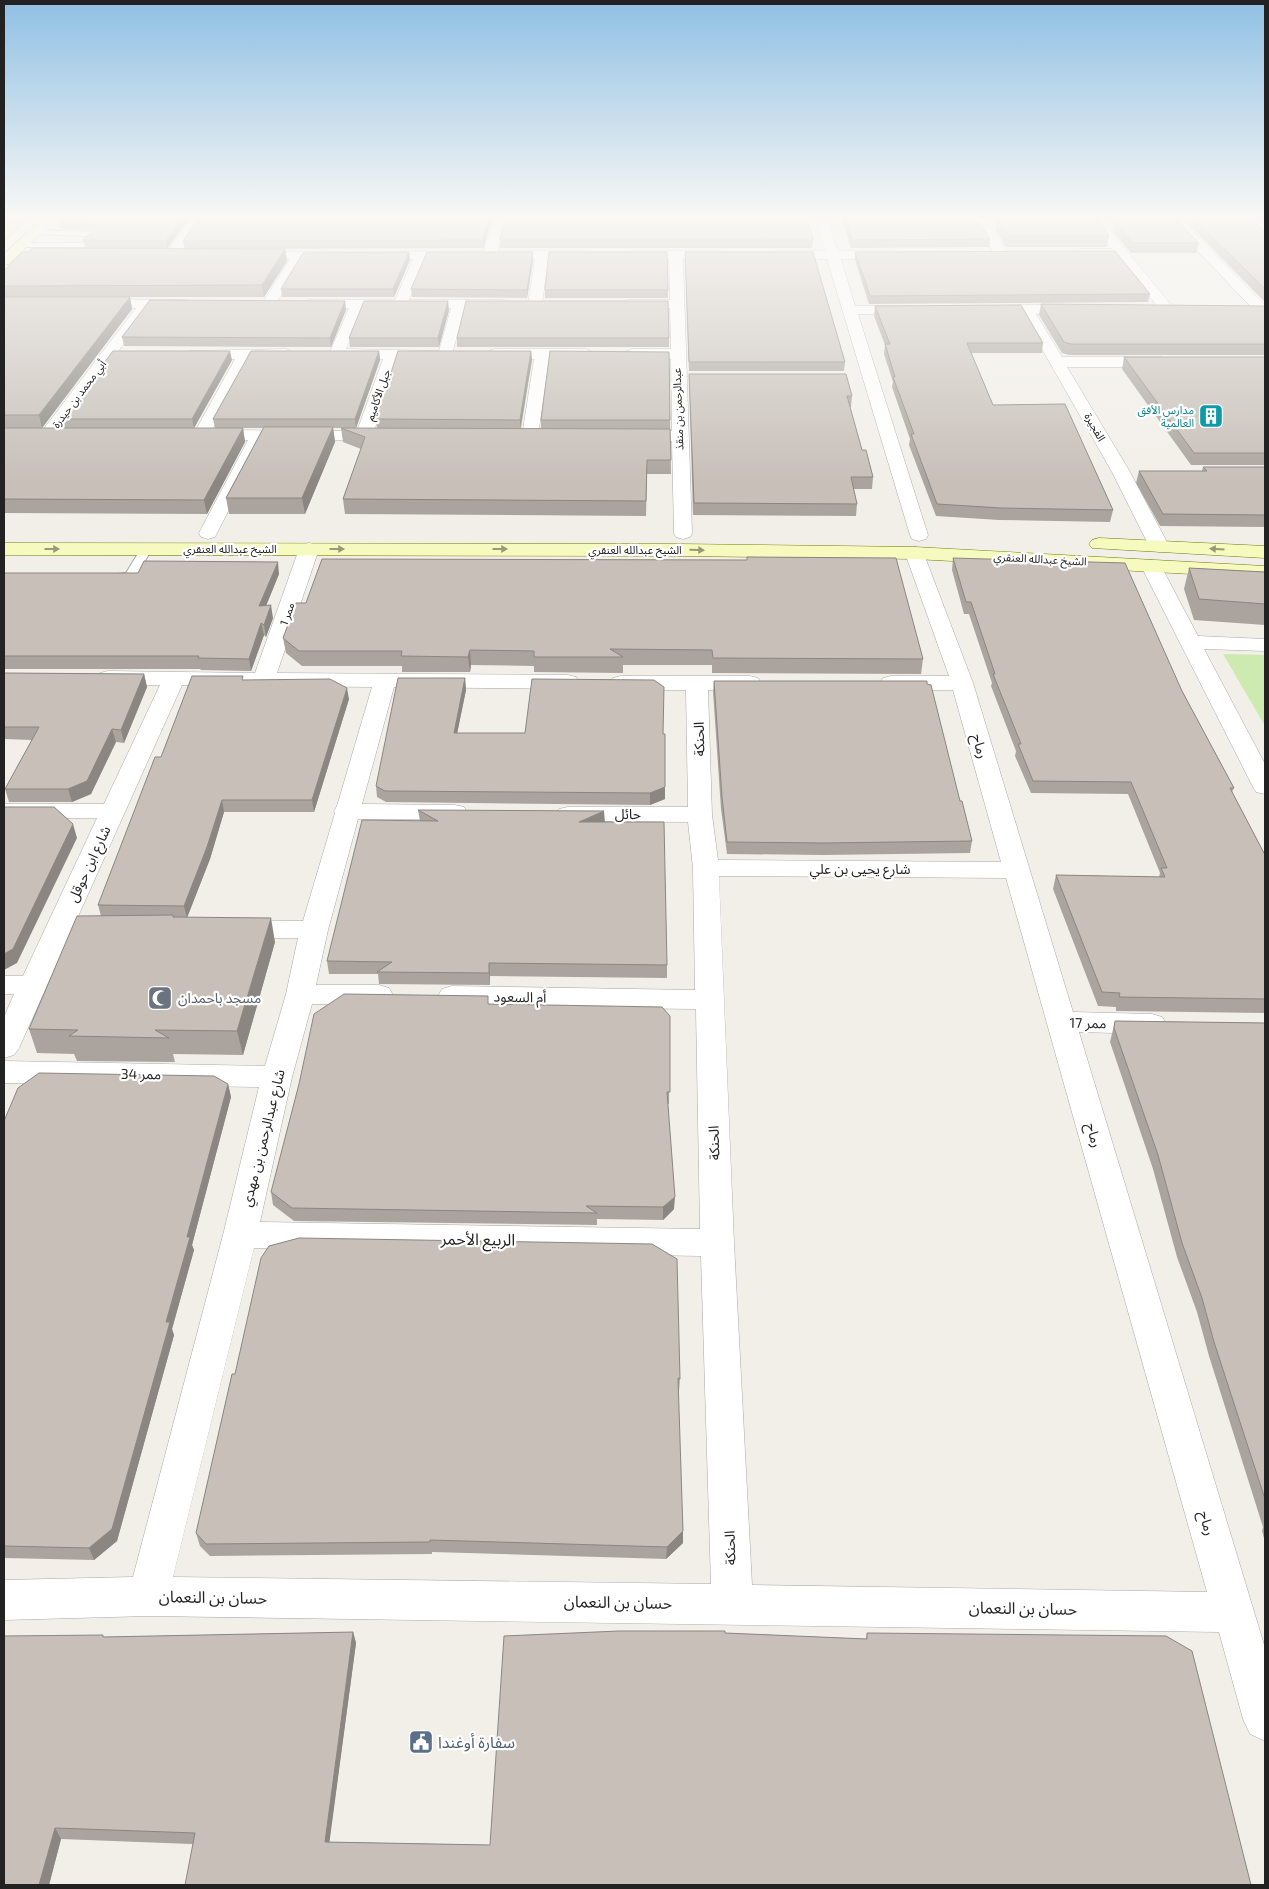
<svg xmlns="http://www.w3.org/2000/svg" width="1269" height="1889" viewBox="0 0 1269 1889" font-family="'Exo 2','Noto Sans Arabic',sans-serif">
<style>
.grass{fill:#cdebb0}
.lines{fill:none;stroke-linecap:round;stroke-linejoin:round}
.lane-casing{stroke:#a9a9a9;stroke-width:2}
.street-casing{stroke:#a9a9a9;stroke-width:1}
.secondary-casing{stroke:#707d05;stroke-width:1}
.primary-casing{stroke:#a06b00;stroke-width:1}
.lane{fill:#fff;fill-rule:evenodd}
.street{fill:#fff;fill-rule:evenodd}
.secondary{fill:#f7fabf;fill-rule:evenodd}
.primary{fill:#fcd6a4;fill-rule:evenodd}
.wall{fill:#aba49e}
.shaded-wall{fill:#8b8681}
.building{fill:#c7bfb8;stroke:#8b8681}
.oneway{fill:#979978}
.labels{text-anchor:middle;stroke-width:4.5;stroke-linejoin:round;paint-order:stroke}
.far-street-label{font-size:11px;fill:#222;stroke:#fff}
.far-culture-label{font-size:11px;fill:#0d838f;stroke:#fff;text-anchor:end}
.street-label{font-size:14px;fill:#222;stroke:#fff}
.worship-label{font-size:14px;fill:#5b616d;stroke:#fff;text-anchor:start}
.near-street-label{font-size:16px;fill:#222;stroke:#fff}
.near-service-label{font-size:16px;fill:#4e5e75;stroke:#fff;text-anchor:start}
</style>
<rect width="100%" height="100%" fill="#f2efe9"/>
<path class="grass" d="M1223,654L1265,655V726Z"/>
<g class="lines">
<defs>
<path id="lane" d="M32,230L93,232L97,234L84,247H20L19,245L23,243H82L87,236L35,234L31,232Z
M146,546L152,549L134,579H109L107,577L109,575L126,573L142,547Z"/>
<path id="street" d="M193,217H205L177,258H167L165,255Z
M493,217H505L498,251H587L594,255L587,259H548L542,304L540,307H530L528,304L535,259H426L409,300H502L507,301L509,304L507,307L502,308H465L451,357L398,359L374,431L386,432L388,436L386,440H265L217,533L215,537L208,539L201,537L199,533L248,440H201L195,439L193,435L235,359H194L189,357L186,354L189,351L286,349L291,351L294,354L291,357L286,359H250L212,430L357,431L383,359L332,357L329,354L349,308H308L303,307L301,304L303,301L308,300H395L413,259H303L274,307H264L262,304L290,259H250L245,258L243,255L245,252L485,251ZM363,308H451L439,351L346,349Z
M815,217H827L838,251H892L899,255L892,259H841L855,306H911L916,307L918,310L916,313L911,314H858L928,535L926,539L919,541L912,539L910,535L827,259H777L770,255L777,251H825Z
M973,217H985L1008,254L1006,257H996Z
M1086,217H1099L1171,305L1173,308L1171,311H1161L1118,257L1075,256L1073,253L1080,249H1111Z
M1165,217H1178L1265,305V311H1255Z
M630,251H722L729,255L722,259H683L692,533L690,537L683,539L676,537L674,533L672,441H633L627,440L625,436L627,432L633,431H672L671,359H632L627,357L624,354L627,351L632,349H671L670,308H630L625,307L623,304L625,301L630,300H670L669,259L625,258L623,255L625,252Z
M93,299L185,300L190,301L192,304L190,307L185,308H150L54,439H42L40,435L42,431L136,308L88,306L86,303L88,300Z
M1026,305H1076L1081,306L1083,309L1081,312L1076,313L1036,314L1062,357H1162L1167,359L1170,362L1167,365L1162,367H1067L1130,472L1169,546L1166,550L1159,552L1152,550L1149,546L1112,472L1022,314H987L982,313L980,310L982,307L987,306Z
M494,349H586L591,351L594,354L591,357L586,359H549L538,436L536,440H524L522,436L534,359L489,357L486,354L489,351Z
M309,543L316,545L319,549L277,673L568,675L576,677L579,682L576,687L568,689L394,687L362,804L455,805L464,807L467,812L464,817L455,819H358L328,930L316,985H379L389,988L393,995L389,1002L379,1005L312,1004L292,1077L260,1222L700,1229L696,1009L452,1006L442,1003L438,996L442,989L452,986L695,990L693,868L688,822L568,821L559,819L556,814L559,809L568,807H688L686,690H621L613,688L610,683L613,678L621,676H750L758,678L761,683L758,688L750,690H708L712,815L718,860L1001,862L953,690H891L883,688L880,683L883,678L891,676H949L905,553L908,549L915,547L922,549L973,683L1073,1012L1152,1014L1162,1017L1167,1024L1162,1031L1152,1034L1079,1032L1265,1648V1741L1250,1734L1243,1719L1219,1632L148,1616L4,1620V1580L133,1577L223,1235L259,1087L4,1083V1061L265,1066L286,994L298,938H236L226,935L222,929L226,923L236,920L303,921L335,813L334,811L337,806L372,687L182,685L19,1048L14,1055L4,1058V1017L14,994H4V976H23L97,818H4V804H104L160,685H108L100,683L97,678L100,673L108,671L255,673L299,549L302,545ZM719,876L1006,878L1207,1592L752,1585L734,1243ZM254,1248L701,1256L711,1584L173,1577Z
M1151,560L1158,562L1161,566L1198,636L1265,639V651L1204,649L1265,764V794L1256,792L1253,787L1141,566L1144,562Z"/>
<path id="secondary" d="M44,217H58L9,264L4,265V254Z
M1099,538L1265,546V558L1092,548L1089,544L1092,540Z
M4,543L679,544L915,547L1265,566V578L915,559L679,556L4,555Z"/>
<path id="primary" d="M15,217H28L8,238L4,239V228Z"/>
</defs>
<use href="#lane" class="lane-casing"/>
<use href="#street" class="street-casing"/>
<use href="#secondary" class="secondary-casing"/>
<use href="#primary" class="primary-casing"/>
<use href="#lane" class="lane"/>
<use href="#street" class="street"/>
<use href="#secondary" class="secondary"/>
<use href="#primary" class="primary"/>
</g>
<path class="wall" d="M62,217H190L167,249H185L183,241L491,217L484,248L222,249H285L287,261L264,297H130L132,309L42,428H64L61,419L232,360L194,428H243L245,442L207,514L4,513V271L85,248L83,240L94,230L60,229L59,221Z
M841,217H973L976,223L990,239L989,247L851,248Z
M1106,217H1174L1199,243L1196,253H1131L1112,230L1113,225Z
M1181,217H1250L1262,230H1265V302Z
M1257,217H1265V226Z
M997,219L1109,235L1107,247H1006L996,230Z
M500,240H813L812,248H500Z
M409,252L410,260L394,297H282L281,289Z
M533,252V260L527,298L412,297L411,289Z
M685,252L845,362L844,371H689Z
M855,252L1150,294L1148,302L869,304L855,260Z
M545,290H668V298H545Z
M1041,304L1265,306V355H1069L1062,353L1039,315Z
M875,306L1043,343L1042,353H971L993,405L1113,510L1110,522L999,520L936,516L909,445L910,439L892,387L893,382L884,354L885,345L874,316Z
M346,310L331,347L124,346L122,337Z
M449,310L439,347H350L349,338Z
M457,338H669V347H457Z
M379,351L380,360L356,428H377L376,419L531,351L532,360L521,428H541V420L669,352L671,474H647L646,516L345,514L343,499L361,449L343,442L341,428H333L335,442L305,514H229L226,498L263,428H215L213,419Z
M1124,357H1265V465H1191L1122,369Z
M689,374L852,396L851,407H850L862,450L873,477L872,489H853L857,504L856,516L693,515Z
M1203,467H1265V527L1160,526L1136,483L1139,471H1202Z
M747,557L923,659L921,674L712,673V665H623V673L534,672V666L471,665L470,672H402V666H302L286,653L283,638L306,603L747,560Z
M953,558L1182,691L1234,788L1232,792L1265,855V1013L1116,1011V1007L1098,1006L1053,889L1056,875L1159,877L1160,873L1128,794L1031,793L1015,756L1016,751L991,686L992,683L969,614H964L952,570Z
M1189,568L1265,572V625L1194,620L1184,589Z
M4,573L279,574L266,606L273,618L266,637L264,635L251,671L201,670L200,669H4Z
M4,673L144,674L147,687L124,743L116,742L91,794L72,802H9L5,789L32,740L4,739Z
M465,678L466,690L457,733L663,734L665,799L650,805L386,802L377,797L376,786Z
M244,680L349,699L314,812H224L210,859L187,917L275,942L243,1055L173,1054L175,1062L77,1061L74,1054L37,1053L29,1029L101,916L98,905L161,757Z
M714,681L972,841L970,853L823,855L727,854L721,809L713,692Z
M418,810L605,822L667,965V978L490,976V985L379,984L378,974H329L327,961L420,821Z
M489,1004L670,1016L669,1104H668L674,1209L663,1220L597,1219V1225L294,1221L273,1205L271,1192Z
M1115,1021L1265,1023V1542L1262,1531L1263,1527L1209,1356L1197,1312L1177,1257L1153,1169L1110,1042Z
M228,1084L231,1097L192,1245L194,1250L172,1329L174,1335L117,1541L94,1560L4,1558V1121Z
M232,1374L680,1379L679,1391H678L683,1543L666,1559L432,1552V1554L210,1556L200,1546L196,1533Z
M353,1632L356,1643L329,1842L490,1845L725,1633L866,1639L867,1633L1251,1885L61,1839L49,1885H4L104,1637Z"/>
<path class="shaded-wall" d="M183,217H190L167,249L166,241Z
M489,217H491L484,248L483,240Z
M285,249L287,261L264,297L262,285Z
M409,252L410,260L394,297L393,289Z
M533,252V260L527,298V290Z
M130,297L132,309L42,428L39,415Z
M345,301L346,310L331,347L330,338Z
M448,301L449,310L439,347L438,338Z
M230,351L232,360L194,428L192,419Z
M379,351L380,360L356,428L355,419Z
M531,351L532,360L520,429V420Z
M333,427L335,442L305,514L302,498Z
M243,428L245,442L207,514L204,500Z
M278,562L279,574L261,618L259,606Z
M271,605L273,618L266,637L264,625Z
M261,623L264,635L251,671L249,659Z
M470,650L471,665L470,672L468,657Z
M144,674L147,687L124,743L121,730Z
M465,678L466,690L455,744L454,733Z
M347,688L349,699L314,812L312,800Z
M112,729L116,742L91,794L72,802L68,789Z
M665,787V799L650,805V793Z
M222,800L224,812L210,859L187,918L184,906Z
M604,811L605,823L579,822Z
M73,824L77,838L17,963L4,970V954Z
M271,918L275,942L243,1055L237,1031Z
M489,963L490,976V985L489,973Z
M228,1084L231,1097L192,1245L194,1250L172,1329L174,1335L117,1541L94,1560L89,1548L166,1322L187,1237Z
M675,1197L674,1209L663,1220V1207Z
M683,1531V1543L666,1559L667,1547Z
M353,1632L356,1643L328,1853L325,1842Z
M55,1828L61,1839L49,1885H39Z"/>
<path class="building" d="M62,217H183L166,241L83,240L97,227L96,224L91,222L59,221Z
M200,217H489L483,240L183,241Z
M505,217H807L813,240H500Z
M844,217H973L976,223H980L990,239L852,240Z
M1116,217H1174L1199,243H1133L1113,220H1118Z
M1192,217H1250L1262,230H1265V289Z
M1096,218L1109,235H1008L997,219Z
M32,248L285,249L262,285L4,286V271L22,252H29Z
M1115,251L1150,294L870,296L855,252Z
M409,252L393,289H281L303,253Z
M427,252H533L527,290L411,289Z
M549,252H667L668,290H545Z
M685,252H813L845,362H689Z
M4,297H130L39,415H4Z
M150,300L345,301L330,338L122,337Z
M364,301H448L438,338H349Z
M466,301H668L669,338H457Z
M1041,304L1265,306V344H1071L1064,342Z
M1021,305L1043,343H967L993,405L1065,404L1113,510L1001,508L937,504L911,434H914L893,377H895L885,344H890L875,306Z
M113,351H230L192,419H61Z
M251,351H379L355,419H213Z
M398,351H531L520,420L376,419Z
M550,351L669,352L670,420H541Z
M1124,357H1265V453H1194Z
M689,374H846L852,396H847L862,450H866L873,477H851L857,504L694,503Z
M264,427H333L302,498H226Z
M4,428H243L204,500L4,499Z
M341,428L670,429L671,460H647L646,501L343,499L365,437Z
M1203,467H1265V515L1163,514L1139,471H1207Z
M747,557L896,558L923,659L713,658L712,650L610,649L623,657H534V651L470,650L468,657L401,656L402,651H299L283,638L296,603H306L307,600L322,559L747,560Z
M953,558L1125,563L1182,691L1234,788H1230L1265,855V999L1119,997L1120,993L1102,992L1056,875L1165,877L1161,868H1167L1131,782L1033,781L1018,744H1021L993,674H995L971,602H966Z
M144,561L278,562L259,606L271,605L264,625L261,623L249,659L198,658L199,656H4V573H138Z
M1189,568L1265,572V604L1199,599Z
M4,673L144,674L121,730L112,729L87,781L68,789H5L39,727H4Z
M192,676H243L242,680L330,679L347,688L312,800H222L207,847L184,906L98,905L155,757H161Z
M398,678H465L454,733H525L532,679L654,680L664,687L663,734H665V787L650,793L385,791L376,786Z
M714,681H927V684L931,685L960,801H962L972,841L824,843L727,842L722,797Z
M4,807H54L73,824L13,949L4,954Z
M418,810L604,811L579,822H664L667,965L489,963V973L377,972L392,962L327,961L362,820L438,821Z
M173,915V917L271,918L237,1031L155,1030L169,1038L69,1036L78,1030L29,1029L77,916Z
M344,994L488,996V1004L662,1007L670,1016V1092H667L675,1197L663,1207L586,1206L597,1213L292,1208L271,1192L299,1084L314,1014Z
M1115,1021L1265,1023V1499L1214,1342L1202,1298L1182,1243L1158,1155L1114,1028Z
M39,1073L214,1076L228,1084L187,1237H190L166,1322H170L112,1529L89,1548L4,1546V1121L18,1088Z
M299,1238L652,1244L677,1259L680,1379L678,1378L683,1531L667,1547L430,1540V1542L206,1544L196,1533L232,1374H235L261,1258L269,1246Z
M619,1631H725V1633L867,1639V1633L1166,1636L1192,1651L1251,1885H185L195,1833L55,1828L39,1885H4V1636L103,1635V1637L353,1632L325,1842L490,1845L504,1636Z"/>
<defs><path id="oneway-solid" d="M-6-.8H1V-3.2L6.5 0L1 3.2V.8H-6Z" transform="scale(1.25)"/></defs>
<g class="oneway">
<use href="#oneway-solid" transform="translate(52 549)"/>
<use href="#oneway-solid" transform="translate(337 549)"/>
<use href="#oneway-solid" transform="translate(500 549)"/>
<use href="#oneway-solid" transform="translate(1217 549) rotate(-177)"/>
<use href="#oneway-solid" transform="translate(697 550) rotate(1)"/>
</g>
<linearGradient id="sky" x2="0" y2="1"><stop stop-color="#8fc0e4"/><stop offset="0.45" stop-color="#f9f8f5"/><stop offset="1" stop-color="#f9f8f5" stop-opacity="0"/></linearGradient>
<rect width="1269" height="482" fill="url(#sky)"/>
<defs>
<symbol id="building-square" viewBox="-11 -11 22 22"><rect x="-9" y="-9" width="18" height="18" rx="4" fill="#0f9aa8" stroke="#fff"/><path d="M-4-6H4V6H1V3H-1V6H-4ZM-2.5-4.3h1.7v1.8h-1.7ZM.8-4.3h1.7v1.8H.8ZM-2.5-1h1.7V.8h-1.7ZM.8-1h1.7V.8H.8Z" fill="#fff"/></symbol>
<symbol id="mosque-square" viewBox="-11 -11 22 22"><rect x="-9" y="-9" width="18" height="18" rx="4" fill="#6b7280" stroke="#fff"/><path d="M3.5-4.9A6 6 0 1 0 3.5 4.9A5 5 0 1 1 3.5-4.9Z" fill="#fff"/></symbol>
<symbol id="civic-square" viewBox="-11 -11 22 22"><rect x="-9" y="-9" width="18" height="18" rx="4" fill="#5c6f8a" stroke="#fff"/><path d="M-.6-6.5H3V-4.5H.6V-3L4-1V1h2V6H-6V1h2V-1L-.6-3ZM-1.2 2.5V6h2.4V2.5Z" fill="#fff"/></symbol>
</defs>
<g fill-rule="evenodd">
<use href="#building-square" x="1197" y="402" width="28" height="28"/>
<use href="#mosque-square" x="146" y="984" width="28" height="28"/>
<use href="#civic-square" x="407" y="1728" width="28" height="28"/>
</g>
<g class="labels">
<g class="far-street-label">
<text transform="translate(79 394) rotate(-53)" y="4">أبي محمد بن حيدرة</text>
<text transform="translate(378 395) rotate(-71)" y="4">جبل الأكاميم</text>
<text transform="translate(678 409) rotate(-92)" y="4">عبدالرحمن بن منقذ</text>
<text transform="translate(1095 427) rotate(60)" y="4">الفجيرة</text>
<text x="230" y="553">الشيخ عبدالله العنقري</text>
<text x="635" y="554">الشيخ عبدالله العنقري</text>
<text transform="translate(1040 559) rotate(3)" y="4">الشيخ عبدالله العنقري</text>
<text transform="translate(287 614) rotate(-71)" y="4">ممر 1</text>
</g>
<g class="far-culture-label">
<text x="1194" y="414">مدارس الأفق<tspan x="1194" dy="13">العالمية</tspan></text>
</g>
<g class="street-label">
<text transform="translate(699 739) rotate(-91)" y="5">الحنكة</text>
<text transform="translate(980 746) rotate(74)" y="5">رماح</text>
<text transform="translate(628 814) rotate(1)" y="5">حائل</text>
<text transform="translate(89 864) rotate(-65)" y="5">شارع ابن حوقل</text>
<text x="860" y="874">شارع يحيى بن علي</text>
<text transform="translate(520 997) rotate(1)" y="5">أم السعود</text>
<text transform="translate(1088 1023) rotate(1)" y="5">ممر 17</text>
<text transform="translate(141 1074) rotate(1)" y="5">ممر 34</text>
<text transform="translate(1094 1135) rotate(74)" y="5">رماح</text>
<text transform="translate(263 1138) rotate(-76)" y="5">شارع عبدالرحمن بن مهدي</text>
<text transform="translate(714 1143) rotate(-92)" y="5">الحنكة</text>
<text transform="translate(1207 1523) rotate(74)" y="5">رماح</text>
<text transform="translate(730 1548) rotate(-92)" y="5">الحنكة</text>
</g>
<g class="worship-label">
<text x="178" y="1003">مسجد باحمدان</text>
</g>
<g class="near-street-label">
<text transform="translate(478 1239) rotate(1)" y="6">الربيع الأحمر</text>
<text transform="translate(213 1597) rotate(1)" y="6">حسان بن النعمان</text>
<text transform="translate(618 1602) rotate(1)" y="6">حسان بن النعمان</text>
<text transform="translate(1023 1608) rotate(1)" y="6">حسان بن النعمان</text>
</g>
<g class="near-service-label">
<text x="438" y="1748">سفارة أوغندا</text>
</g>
</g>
<rect width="1269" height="1889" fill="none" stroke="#222222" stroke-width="10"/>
</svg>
